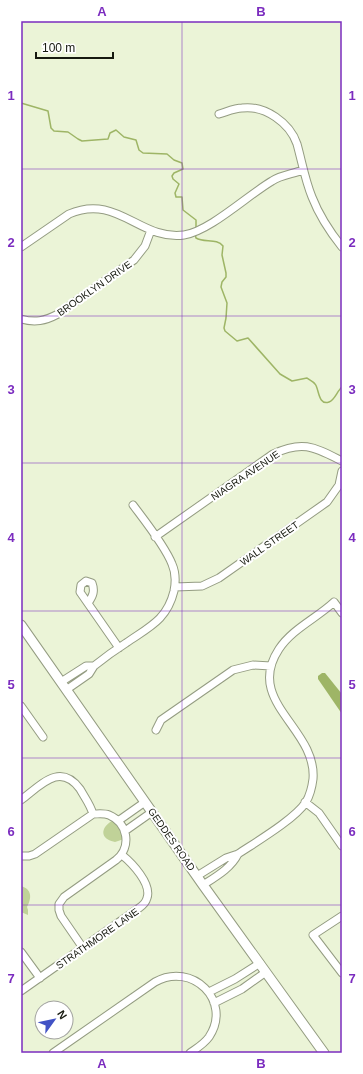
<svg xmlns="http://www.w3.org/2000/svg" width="363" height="1074" viewBox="0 0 363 1074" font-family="Arial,sans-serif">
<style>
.green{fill:#c0d298}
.water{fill:#9eb566}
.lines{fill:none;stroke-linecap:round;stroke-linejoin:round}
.stream{stroke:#9eb566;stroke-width:1.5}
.minor-casing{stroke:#949c82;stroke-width:9}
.major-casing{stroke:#949c82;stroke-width:11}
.minor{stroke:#fff;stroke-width:7}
.major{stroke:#fff;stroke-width:9}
.grid{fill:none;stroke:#7b2cbf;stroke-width:1;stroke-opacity:0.55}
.labels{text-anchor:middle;stroke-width:4;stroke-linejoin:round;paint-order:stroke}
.street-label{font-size:10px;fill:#16190f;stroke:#fff}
.neatline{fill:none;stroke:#7b2cbf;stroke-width:1.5}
.grid-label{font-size:13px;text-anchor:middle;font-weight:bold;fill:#7b2cbf}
</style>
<rect width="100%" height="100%" fill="#ebf4d7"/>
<path class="green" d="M112,821C119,825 122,831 124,839L115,842C100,839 100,828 112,821Z
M21,886C32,889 32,898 27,907L28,910V915L21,912Z"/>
<path class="water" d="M322,673H325L342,694V714L318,679V676Z"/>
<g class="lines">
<path class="stream" d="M21,103L48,111L51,128L54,131L68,132L78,139L82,141L108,139L110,133L116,130L124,137L136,140L139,150L143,153L167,154L174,160L182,163L183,169L174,173L172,176L173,179L179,184L175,193L176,197H182L183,210L196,220V228
M195,234L196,238C204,243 217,238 223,246L222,255L226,273V277L222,282L221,287L227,303L226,318L224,328L225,331L237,341L248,338L280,374L292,381L307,378C309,380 313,381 315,384C319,388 318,406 329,402C335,400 337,391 342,387"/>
<defs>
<path id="minor" d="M219,114C226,112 235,108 242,108C265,105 290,123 297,144C302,162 305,180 312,197C319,215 330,232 342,247
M21,247L69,214C117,193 140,241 184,235C210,231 248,195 272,181C281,175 293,174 303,170
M21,319C35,323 45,321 58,314L134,260L145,246L151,230
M155,537L273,454C303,440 314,447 342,461
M175,587L202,586L219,578L327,502L339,485L342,471
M88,603C93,596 95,591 92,583L86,581L81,585L80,592L119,648
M94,666C104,658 115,650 126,643C149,627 167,620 174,591C176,581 176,573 172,564C165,546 145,521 133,505
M61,682L86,666H94L89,674L66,690
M21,706L43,737
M156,730L161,720L233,670L253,665L271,666
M21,800C41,785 60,762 80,789C85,798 90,804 93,814
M305,802L319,813L342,846
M118,821L145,802
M125,831L152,812
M238,854C256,842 295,819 306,802C310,795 312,787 313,779C317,728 244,702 279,649C292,629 317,618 334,602L342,613
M21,856H29L35,854L93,814C98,814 104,813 109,815C128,823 132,847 116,860L64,897L59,904V910L61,916L83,948
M197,876L226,858L238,854C231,868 217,876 203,885
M342,916L313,935L342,973
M21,952L40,978
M21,991L139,908C142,906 146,902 147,898C152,884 132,863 122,855
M209,992L235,979L260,963
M214,1003L242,989L266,972
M53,1053L155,982C192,961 233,1001 209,1037C204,1044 197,1048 190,1053"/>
<path id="major" d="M21,625L203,885L324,1053"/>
</defs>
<use href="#minor" class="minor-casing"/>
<use href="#major" class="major-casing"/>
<use href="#minor" class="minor"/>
<use href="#major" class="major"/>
</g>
<path class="grid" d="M182,21V1053M21,169H342M21,316H342M21,463H342M21,611H342M21,758H342M21,905H342"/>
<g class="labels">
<g class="street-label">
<text transform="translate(94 288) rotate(-35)" y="4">BROOKLYN DRIVE</text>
<text transform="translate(245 475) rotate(-34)" y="4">NIAGRA AVENUE</text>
<text transform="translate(269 543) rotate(-35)" y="4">WALL STREET</text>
<text transform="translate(172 839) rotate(55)" y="4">GEDDES ROAD</text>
<text transform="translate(97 938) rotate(-35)" y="4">STRATHMORE LANE</text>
</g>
</g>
<rect width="363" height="1074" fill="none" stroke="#ffffff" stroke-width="44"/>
<g transform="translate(54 1020) rotate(57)"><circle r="19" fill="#ffffff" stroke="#a2a39f"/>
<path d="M0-3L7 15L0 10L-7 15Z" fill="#4252c5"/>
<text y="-6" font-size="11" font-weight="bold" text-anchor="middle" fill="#16190f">N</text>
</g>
<path d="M36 52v6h77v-6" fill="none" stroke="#16190f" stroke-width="2"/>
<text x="42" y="52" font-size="12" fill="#16190f" stroke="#ffffff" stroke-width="3" paint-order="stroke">100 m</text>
<rect x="22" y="22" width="319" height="1030" class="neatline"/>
<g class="grid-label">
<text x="102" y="16">A</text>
<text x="261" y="16">B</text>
<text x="11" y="100">1</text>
<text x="352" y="100">1</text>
<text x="11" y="247">2</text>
<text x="352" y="247">2</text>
<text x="11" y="394">3</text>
<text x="352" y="394">3</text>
<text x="11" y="542">4</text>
<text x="352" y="542">4</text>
<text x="11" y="689">5</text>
<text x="352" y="689">5</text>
<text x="11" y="836">6</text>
<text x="352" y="836">6</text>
<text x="11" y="983">7</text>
<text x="352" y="983">7</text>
<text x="102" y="1068">A</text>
<text x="261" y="1068">B</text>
</g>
</svg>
